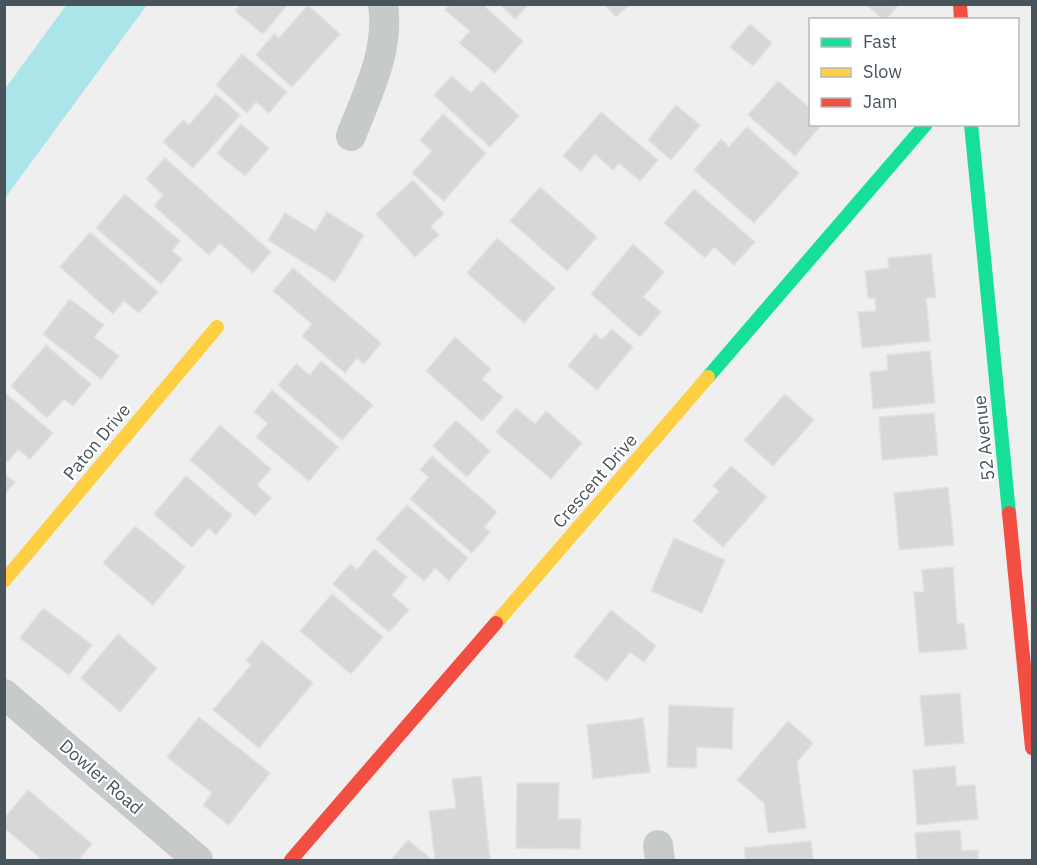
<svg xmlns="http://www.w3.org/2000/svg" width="1037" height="865" viewBox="0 0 1037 865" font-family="'IBM Plex Sans',sans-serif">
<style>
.water{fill:#abe4e9}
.building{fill:#d6d7d8;stroke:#e1e1e2;stroke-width:1.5}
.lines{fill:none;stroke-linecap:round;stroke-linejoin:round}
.street{stroke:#c7cacb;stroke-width:30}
.fast{stroke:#16e098;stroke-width:14}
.slow{stroke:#ffcf43;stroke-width:14}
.jam{stroke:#f24e42;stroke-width:14}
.labels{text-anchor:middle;stroke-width:4.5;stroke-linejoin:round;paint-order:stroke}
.street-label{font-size:18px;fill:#47545b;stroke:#fff}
</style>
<rect width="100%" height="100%" fill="#f0efef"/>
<path class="water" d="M67,4L147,5L5,198V89Z"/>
<path class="building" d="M240,4H288L263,34L235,11Z
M450,4H482L523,41L495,73L459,43L470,31L445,10Z
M500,4H529L515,19Z
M604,4H630L616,17Z
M866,4H899L886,20H883Z
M308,5L340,34L292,87L256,55L274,34L279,38Z
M750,24L772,43L753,66L730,47Z
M242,54L287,92L269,113L256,102L247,113L216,85Z
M452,76L471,93L482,81L519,116L490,147L434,95Z
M778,81L810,108V124H822L795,156L748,115Z
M216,94L240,115L193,168L163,142L183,120L189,125Z
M676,105L700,125L671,160L648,140Z
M601,112L658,160L640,181L619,163L613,170L595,154L581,171L563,156Z
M443,114L486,153L444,201L412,173L432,151L420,140Z
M241,124L269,148L245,176L217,153Z
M747,127L799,173L754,223L694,170L721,139L729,147Z
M165,158L271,252L253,273L220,243L209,255L154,206L163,195L146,179Z
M413,180L444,214L431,226L439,235L415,257L376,214Z
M540,187L597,237L567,271L510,221Z
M694,189L755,242L734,265L714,247L705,258L664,223Z
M125,194L180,241L172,251L182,259L161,284L96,228Z
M327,212L364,235L335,282L268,240L285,213L315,231Z
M90,232L158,292L139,313L124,301L113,314L60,267Z
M497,238L555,288L524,323L467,273Z
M633,244L664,272L643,297L661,312L640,337L591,294Z
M931,254L936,297L926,298L930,341L862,348L858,312L876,311L875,298H868L865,271L889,268L888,258Z
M293,268L381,343L364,364L357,358L345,373L302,336L312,324L273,291Z
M70,299L104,325L94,337L119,356L101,379L43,334Z
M612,329L633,347L597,390L568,366L595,334L602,340Z
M455,337L491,369L482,379L503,397L482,421L426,371Z
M46,345L91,384L73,406L64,399L47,418L11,386Z
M930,351L935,403L873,409L870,372L888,370L887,355Z
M321,361L373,405L342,440L278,385L296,364L310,375Z
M272,390L338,447L309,481L256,437L268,423L254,412Z
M4,392L53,433L30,459L18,449L8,462L4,459Z
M785,394L814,420L773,466L744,440Z
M516,408L535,424L546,411L582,443L551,479L496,432Z
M934,413L938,455L882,460L879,417Z
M456,420L490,451L467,477L433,446Z
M220,425L271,469L257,485L271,498L255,516L190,460Z
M432,456L497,512L484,527L490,532L472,553L410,499L429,477L420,470Z
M731,466L767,497L723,547L693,521L719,491L713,486Z
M4,473L15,482L4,495Z
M186,476L232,515L216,535L209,528L192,547L154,514Z
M948,487L954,545L899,550L894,493Z
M407,505L468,558L449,581L435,568L424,581L376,539Z
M135,526L185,567L153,605L103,563Z
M674,538L725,560L702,613L651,591Z
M374,549L407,577L392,595L409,610L389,632L333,584L350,564L357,570Z
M953,567L957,624L964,623L967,649L919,653L914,592H924L922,570Z
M332,594L383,637L351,674L300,631Z
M43,608L92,645L69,675L20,638Z
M611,610L656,646L644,662L630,652L607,681L574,656Z
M118,634L157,668L120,712L81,678Z
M262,641L313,683L259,748L213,710L251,665L246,661Z
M960,693L964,743L925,746L920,696Z
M669,705L733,708L732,749L697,747L696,768L667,767Z
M199,717L270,773L229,825L203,805L212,793L167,757Z
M643,718L650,772L593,779L587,725Z
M788,721L813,743L797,762L806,828L768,833L764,803L737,780Z
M955,766L957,786L975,785L978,819L917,825L913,770Z
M481,776L490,860H435L429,811L456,808L452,779Z
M517,783H559L558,819H581L580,849L516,848Z
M28,790L92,844L78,860H43L4,828V818Z
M960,830L962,851L978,850V860H917L915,833Z
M408,840L431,859L429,860H391Z
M811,841L813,860H746L744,848Z"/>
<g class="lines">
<path class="street" d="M351,136C367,94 390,51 383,4
M4,694L198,860
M658,845L660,860"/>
<path class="fast" d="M971,124L1009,513
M708,377L926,124"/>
<path class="slow" d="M4,581L217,327
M496,623L708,377"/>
<path class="jam" d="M960,4L961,20
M1009,513L1032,748
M291,860L496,623"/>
</g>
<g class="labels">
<g class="street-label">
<text transform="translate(984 438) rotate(-96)" y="6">52 Avenue</text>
<text transform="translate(97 442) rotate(-50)" y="6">Paton Drive</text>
<text transform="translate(595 481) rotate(-49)" y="6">Crescent Drive</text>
<text transform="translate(101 777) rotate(41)" y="6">Dowler Road</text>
</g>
</g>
<rect width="1037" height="865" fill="none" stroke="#47545b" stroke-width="12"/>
<rect x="809" y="18" width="210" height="108" fill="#ffffff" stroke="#b5bbbd" stroke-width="1.5"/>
<rect x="821" y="38" width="30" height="9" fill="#16e098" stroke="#b5bbbd" stroke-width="1.5"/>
<text x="863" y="48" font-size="18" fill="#47545b">Fast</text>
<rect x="821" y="68" width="30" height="9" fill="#ffcf43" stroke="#b5bbbd" stroke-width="1.5"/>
<text x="863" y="78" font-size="18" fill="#47545b">Slow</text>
<rect x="821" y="98" width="30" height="9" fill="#f24e42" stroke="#b5bbbd" stroke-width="1.5"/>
<text x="863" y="108" font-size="18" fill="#47545b">Jam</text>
</svg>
